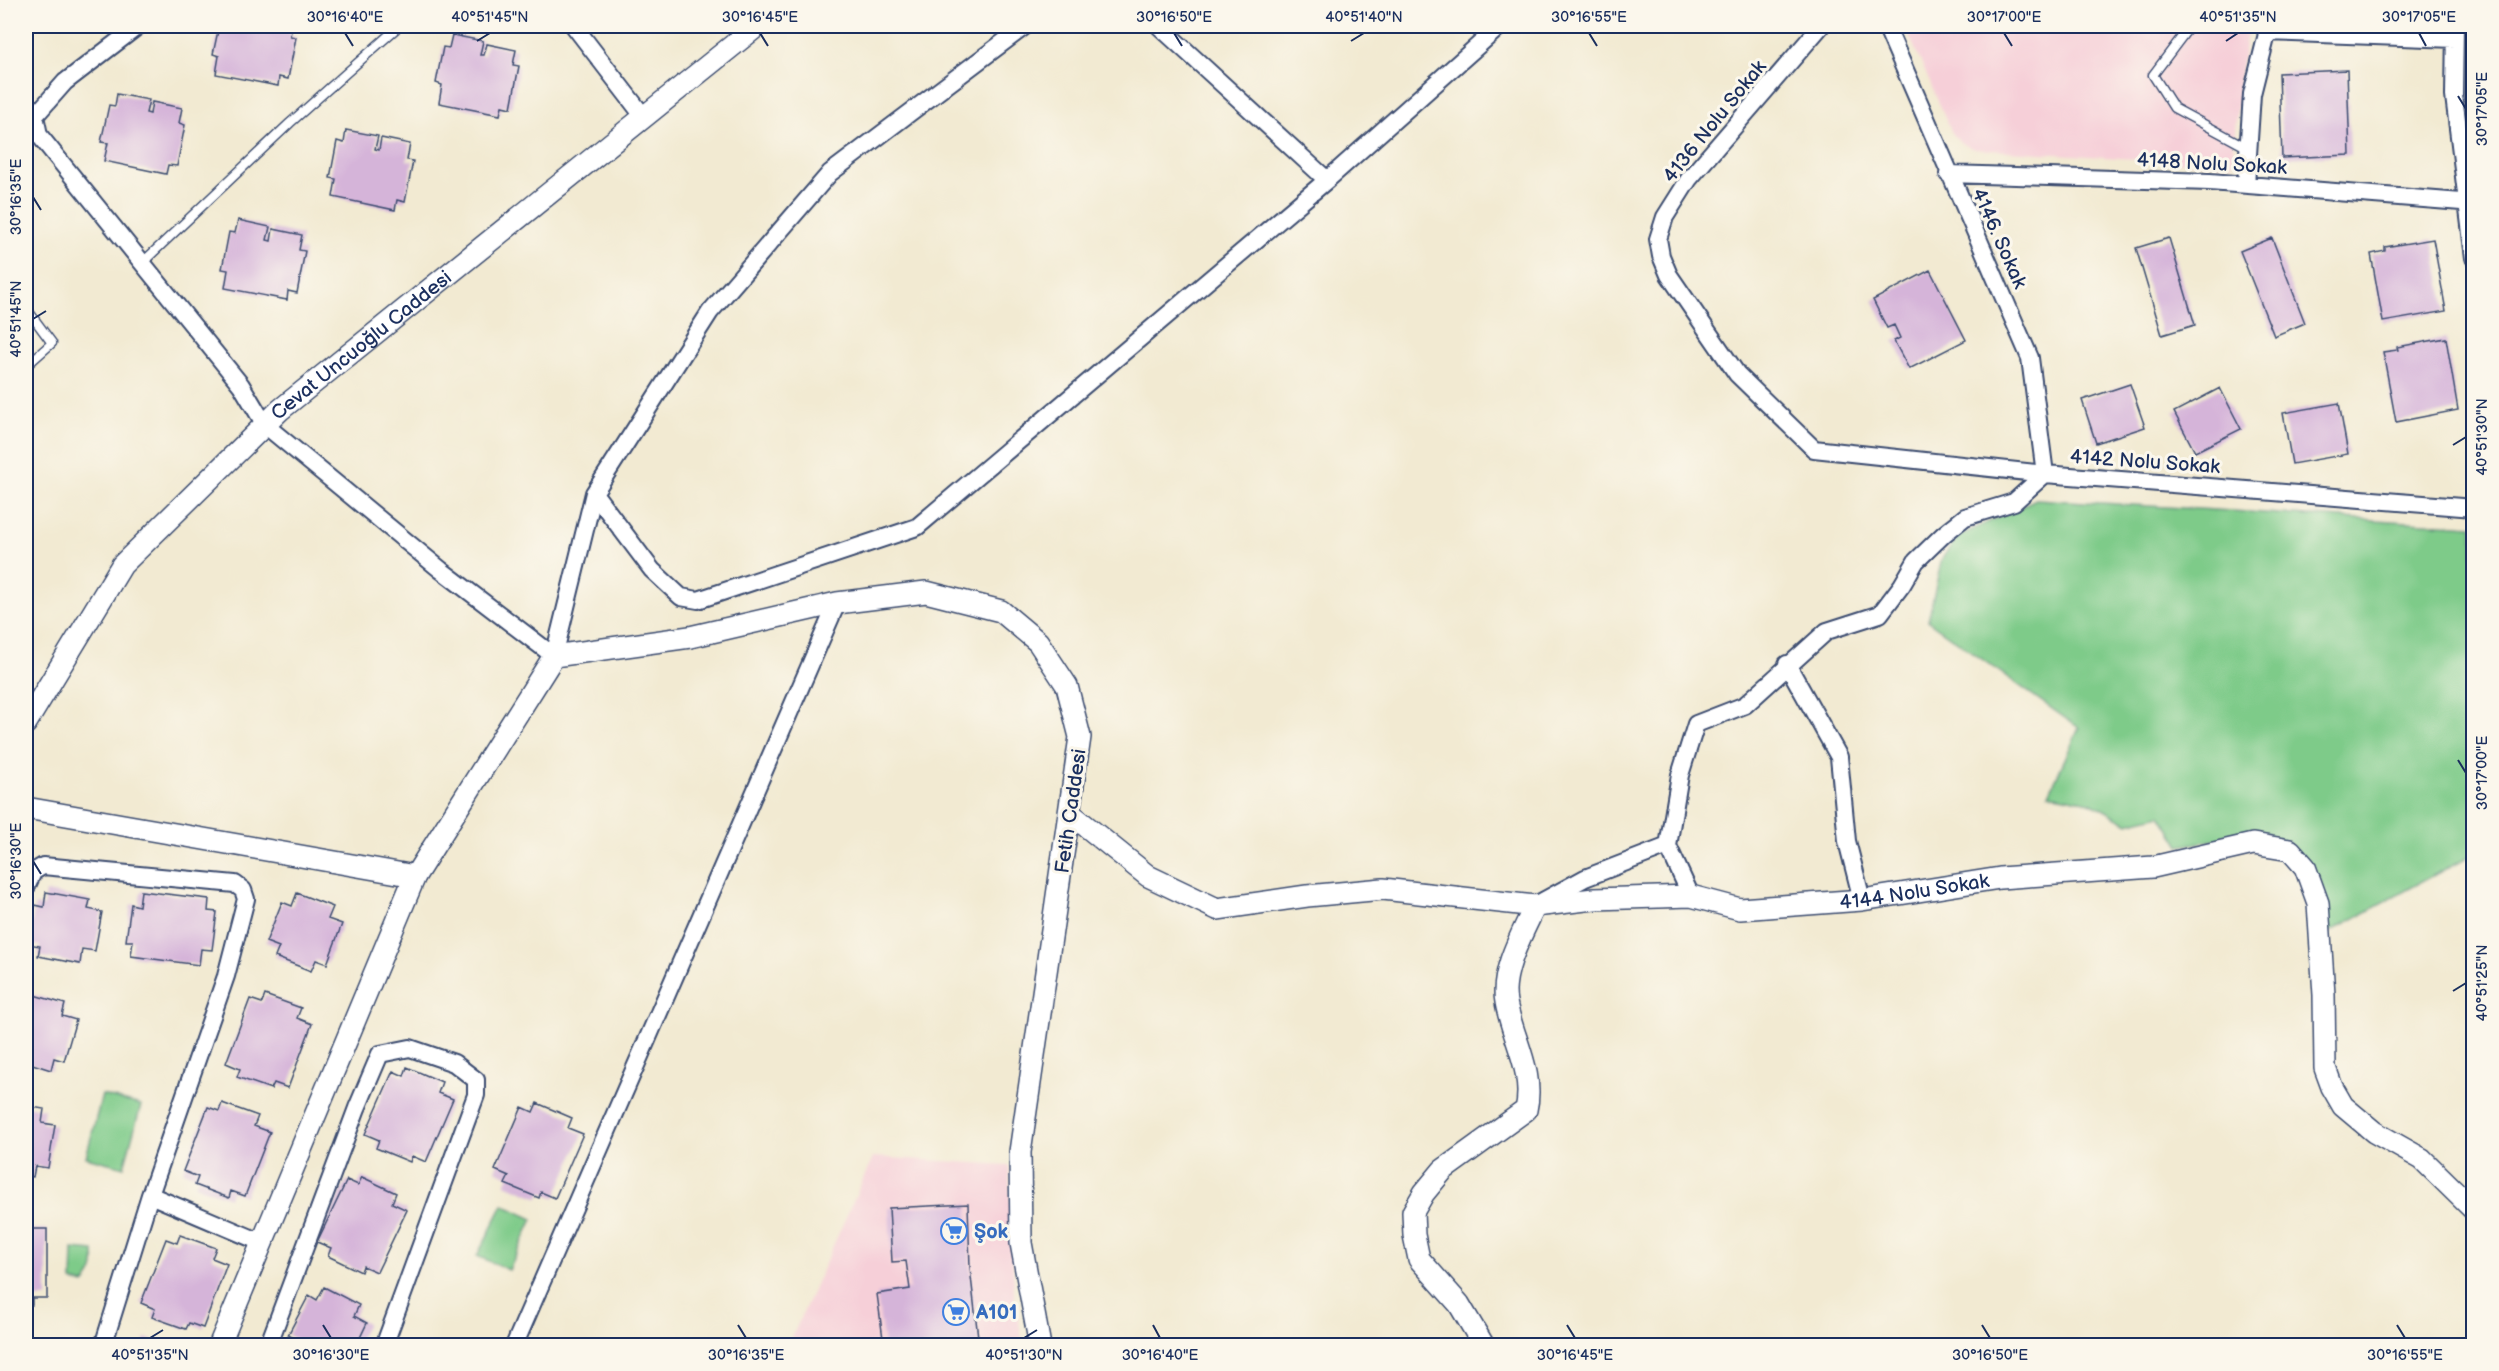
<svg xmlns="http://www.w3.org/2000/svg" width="2499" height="1371" viewBox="0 0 2499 1371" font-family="'Balsamiq Sans',sans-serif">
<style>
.built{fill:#f6cfd8}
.green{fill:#7ecb89;stroke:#4c7d74;stroke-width:1.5}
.building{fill:#d5b4d9}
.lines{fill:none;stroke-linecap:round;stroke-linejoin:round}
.service-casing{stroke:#3b4b6f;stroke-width:11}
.minor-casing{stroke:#3b4b6f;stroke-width:20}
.tertiary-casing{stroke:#3b4b6f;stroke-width:24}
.service{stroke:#fff;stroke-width:8}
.minor{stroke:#fff;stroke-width:16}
.tertiary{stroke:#fff;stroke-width:21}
.ticks{fill:none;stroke:#1b2f5e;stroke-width:2}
.labels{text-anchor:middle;stroke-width:6;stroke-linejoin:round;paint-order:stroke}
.street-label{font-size:20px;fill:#1b2f5e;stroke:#fbf7ec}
.shop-label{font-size:20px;font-weight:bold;fill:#366cbe;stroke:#fbf7ec;text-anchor:start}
.neatline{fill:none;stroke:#1b2f5e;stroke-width:2}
.ticks-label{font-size:15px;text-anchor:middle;fill:#1b2f5e}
</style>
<rect width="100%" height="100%" fill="#fbf7ec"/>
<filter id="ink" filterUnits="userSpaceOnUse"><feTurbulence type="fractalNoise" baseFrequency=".0167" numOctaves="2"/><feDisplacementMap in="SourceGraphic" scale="12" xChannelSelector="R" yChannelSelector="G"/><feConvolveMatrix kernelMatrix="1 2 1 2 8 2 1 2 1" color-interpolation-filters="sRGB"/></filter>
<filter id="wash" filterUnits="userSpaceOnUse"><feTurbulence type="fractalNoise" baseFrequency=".008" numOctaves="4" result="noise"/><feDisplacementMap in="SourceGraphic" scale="24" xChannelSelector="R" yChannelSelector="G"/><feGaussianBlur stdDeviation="1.35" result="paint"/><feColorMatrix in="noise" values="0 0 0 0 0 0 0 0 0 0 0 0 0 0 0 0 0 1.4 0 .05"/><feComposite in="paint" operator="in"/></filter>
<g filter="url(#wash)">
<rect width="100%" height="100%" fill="#f2ead2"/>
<path class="built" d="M1905,26H2248L2240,76L2232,165L1974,149L1961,143L1952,133Z
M873,1157L1009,1165L1014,1294L1023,1345L793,1346L792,1337Z"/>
<path class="green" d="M2036,499L2473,526V854L2326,934L2288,843L2234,837L2180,846L2161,815L2128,823L2090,802L2049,794L2079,728L1928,621L1942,558L1959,536Z
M102,1095L141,1105L124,1167L86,1157Z
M503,1205L533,1219L509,1270L477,1256Z
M73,1249L94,1251C95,1265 95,1273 84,1284L72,1281Z"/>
<g id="blocks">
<path class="building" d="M219,26H292L290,36L296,37L288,79L279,77L278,86L216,74L219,56L213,54Z
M452,35L483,41L480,55H484L487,44L516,50L513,65L519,66L511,108L502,106L500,115L439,103L442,85L436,83L443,47L449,48Z
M2347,70L2350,155L2282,158L2279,73Z
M117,94L149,100L146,113L150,114L152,102L182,108L179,123L185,125L177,166L168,165L166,174L104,161L108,143L101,142L109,105L115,106Z
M346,130L378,136L375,149L379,150L381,138L410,144L407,160L413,161L405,202L397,200L395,210L333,197L336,179L330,178L337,141L344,143Z
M238,220L270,227L267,240L271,241L273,229L302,235L299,250L305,251L297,293L288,291L287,300L225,288L228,270L222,269L229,232L235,233Z
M2169,238L2195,325L2162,335L2136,248Z
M2272,238L2305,323L2274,336L2240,251Z
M2433,239L2446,311L2383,322L2371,254L2385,251V247Z
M1930,270L1966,340L1909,369L1894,341L1900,338L1894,325L1887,328L1873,300Z
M2446,338L2458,410L2396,422L2383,352L2398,350L2397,347Z
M2130,384L2145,427L2096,443L2082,400Z
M2220,388L2241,429L2195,452L2174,412Z
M2339,403L2348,454L2292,464L2283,413Z
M141,891L209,899L208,911L217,912L212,950L201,949L199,965L131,956L133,941H126L131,904L139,906Z
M46,892L90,900L88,909L102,912L95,951L82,949L80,964L38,956L40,946L28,944L35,905L44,907Z
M297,893L333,907L328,919L342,924L327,964L316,960L311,971L275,957L279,947L266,942L282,902L292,906Z
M27,993L65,1004L62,1016L76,1020L64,1061L54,1058L51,1070L26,1062Z
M265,995L301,1008L297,1018L312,1024L288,1088L274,1083L271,1089L237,1077L240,1069L226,1063L250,999L262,1003Z
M407,1067L442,1082L438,1093L453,1099L426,1162L412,1156L410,1162L376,1148L379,1140L365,1134L393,1071L404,1076Z
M222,1103L258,1116L254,1126L270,1132L245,1196L231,1191L229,1198L195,1185L198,1177L183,1171L208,1107L219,1111Z
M537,1103L572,1118L568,1128L583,1134L555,1198L541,1192L539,1198L505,1184L509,1176L495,1170L522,1107L533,1112Z
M26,1106L44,1109L42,1123L55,1125L48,1168L35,1166L33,1177L26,1176Z
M362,1177L396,1193L392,1203L407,1210L377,1272L363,1266L361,1272L328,1256L331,1248L317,1242L347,1180L358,1185Z
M968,1204L970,1268L979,1346H884L877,1294L910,1289L906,1261L892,1262L889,1208Z
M26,1219H30V1229H47V1298H32V1305H26Z
M180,1235L216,1248L212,1258L227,1264L203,1328L189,1323L186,1329L152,1317L155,1309L141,1303L166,1239L177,1243Z
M324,1287L359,1305L354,1316L367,1323L356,1346H299L302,1342L288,1335L309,1295L317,1300Z
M145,1338L166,1345V1346H143Z"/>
</g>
</g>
<g filter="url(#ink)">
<use href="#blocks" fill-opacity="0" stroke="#3b4b6f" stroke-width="1.5"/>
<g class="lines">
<defs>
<path id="service" d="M2190,26L2153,75L2174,108L2248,148
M142,263L290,123L399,26
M26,308L52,343L26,366"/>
<path id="minor" d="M138,26L65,82L35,116L39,135L241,385L265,425L441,570L554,656L594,493L710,312L830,173L1025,26
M574,26L644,117
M1159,26L1327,180
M1821,26L1689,179L1665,217L1658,239L1661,256L1669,275L1737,374L1814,449L2045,474L2474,508
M2455,26L2454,96L2474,258
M2266,32L2455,39
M1948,174L2210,182L2474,203
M2246,185L2252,94L2269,26
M594,493L652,570L681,597L698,600L917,527L1327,180L1500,26
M1787,664L1839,757L1847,841L1862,900
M1668,846L1691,896
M26,888L33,872L43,866L235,884L243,890L246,899L226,976L150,1195L103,1346
M1541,902L1585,878L1668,846L1680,775L1696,724L1745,705L1827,631L1880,614L1902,585L1916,561L1944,534L1965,517L2014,502L2045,474L2030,358L1886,26
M150,1195L263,1243
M268,1346L357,1108L380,1054L410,1048L454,1063L476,1080V1095L384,1346
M514,1346L837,603"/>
<g id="tertiary">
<path id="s1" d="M26,723L122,565L280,410L757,26"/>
<path d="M26,808L415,876"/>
<path id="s2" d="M1071,814L1148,876L1217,909L1307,896L1383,889L1535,906L1594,899L1691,896L1740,909L1862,900L2000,878L2153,867L2253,844L2290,850L2305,867L2318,903L2324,995L2325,1068L2332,1087L2343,1106L2374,1132L2422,1159L2474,1210"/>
<path d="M219,1346L415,876L554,656L690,637L837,603L926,592L1001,611L1038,642L1067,686L1080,737L1020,1152L1021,1243L1040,1346"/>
<path d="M1484,1346L1459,1304L1419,1259L1414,1235L1413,1212L1424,1193L1443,1170L1526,1110C1535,1072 1512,1038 1506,1002C1500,972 1523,932 1535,906"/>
</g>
</defs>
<use href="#service" class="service-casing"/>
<use href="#minor" class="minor-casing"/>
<use href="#tertiary" class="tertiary-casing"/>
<use href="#service" class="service"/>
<use href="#minor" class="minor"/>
<use href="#tertiary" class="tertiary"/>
</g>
</g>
<path class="ticks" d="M345,33L353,46M760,33L768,46M1174,33L1182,46M1589,33L1597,46M2004,33L2012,46M2419,33L2426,46M477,41L490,33M1351,41L1364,33M2226,41L2238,33M2458,96L2466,109M33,197L41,210M33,319L46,311M2453,445L2466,437M2458,760L2466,773M33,861L41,874M2453,991L2466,983M323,1325L331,1338M738,1325L746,1338M1153,1325L1160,1338M1567,1325L1575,1338M1982,1325L1990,1338M2397,1325L2405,1338M150,1338L163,1330M1024,1338L1037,1330"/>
<defs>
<symbol id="supermarket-ring" viewBox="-11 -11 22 22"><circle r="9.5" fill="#fbf7ec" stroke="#3f7fe0" stroke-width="1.5"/><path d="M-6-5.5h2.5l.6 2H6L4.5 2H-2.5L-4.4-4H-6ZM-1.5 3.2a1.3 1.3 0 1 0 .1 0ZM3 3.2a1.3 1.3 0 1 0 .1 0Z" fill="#3f7fe0"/></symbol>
</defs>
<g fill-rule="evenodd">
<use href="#supermarket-ring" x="939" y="1216" width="30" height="30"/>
<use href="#supermarket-ring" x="941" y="1297" width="30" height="30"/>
</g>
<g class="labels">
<g class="street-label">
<text transform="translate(1714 121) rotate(-51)" y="7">4136 Nolu Sokak</text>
<text transform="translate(2212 163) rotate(3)" y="7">4148 Nolu Sokak</text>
<text transform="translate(2000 238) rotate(66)" y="7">4146. Sokak</text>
<text dy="7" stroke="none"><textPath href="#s1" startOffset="510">Cevat Uncuoğlu Caddesi</textPath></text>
<text transform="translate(2145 461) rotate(4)" y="7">4142 Nolu Sokak</text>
<text transform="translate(1070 811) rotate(-82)" y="7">Fetih Caddesi</text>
<text dy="7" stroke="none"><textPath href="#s2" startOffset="878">4144 Nolu Sokak</textPath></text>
</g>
<g class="shop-label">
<text x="974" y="1238">Şok</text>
<text x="976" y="1319">A101</text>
</g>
</g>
<rect width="2499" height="1371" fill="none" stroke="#fbf7ec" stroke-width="66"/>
<rect x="33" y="33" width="2433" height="1305" class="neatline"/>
<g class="ticks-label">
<text x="345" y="22">30°16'40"E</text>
<text x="490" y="22">40°51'45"N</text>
<text x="760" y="22">30°16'45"E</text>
<text x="1174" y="22">30°16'50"E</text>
<text x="1364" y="22">40°51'40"N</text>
<text x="1589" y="22">30°16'55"E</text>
<text x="2004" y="22">30°17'00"E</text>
<text x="2238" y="22">40°51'35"N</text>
<text x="2419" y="22">30°17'05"E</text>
<text transform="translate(2482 109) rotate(-90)" y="5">30°17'05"E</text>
<text transform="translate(16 197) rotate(-90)" y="5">30°16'35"E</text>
<text transform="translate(16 319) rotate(-90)" y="5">40°51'45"N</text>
<text transform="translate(2482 437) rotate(-90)" y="5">40°51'30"N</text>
<text transform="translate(2482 773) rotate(-90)" y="5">30°17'00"E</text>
<text transform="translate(16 861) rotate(-90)" y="5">30°16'30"E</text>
<text transform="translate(2482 983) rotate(-90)" y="5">40°51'25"N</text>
<text x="150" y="1360">40°51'35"N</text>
<text x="331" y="1360">30°16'30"E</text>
<text x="746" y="1360">30°16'35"E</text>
<text x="1024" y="1360">40°51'30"N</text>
<text x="1160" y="1360">30°16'40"E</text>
<text x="1575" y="1360">30°16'45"E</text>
<text x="1990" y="1360">30°16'50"E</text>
<text x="2405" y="1360">30°16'55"E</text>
</g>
</svg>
